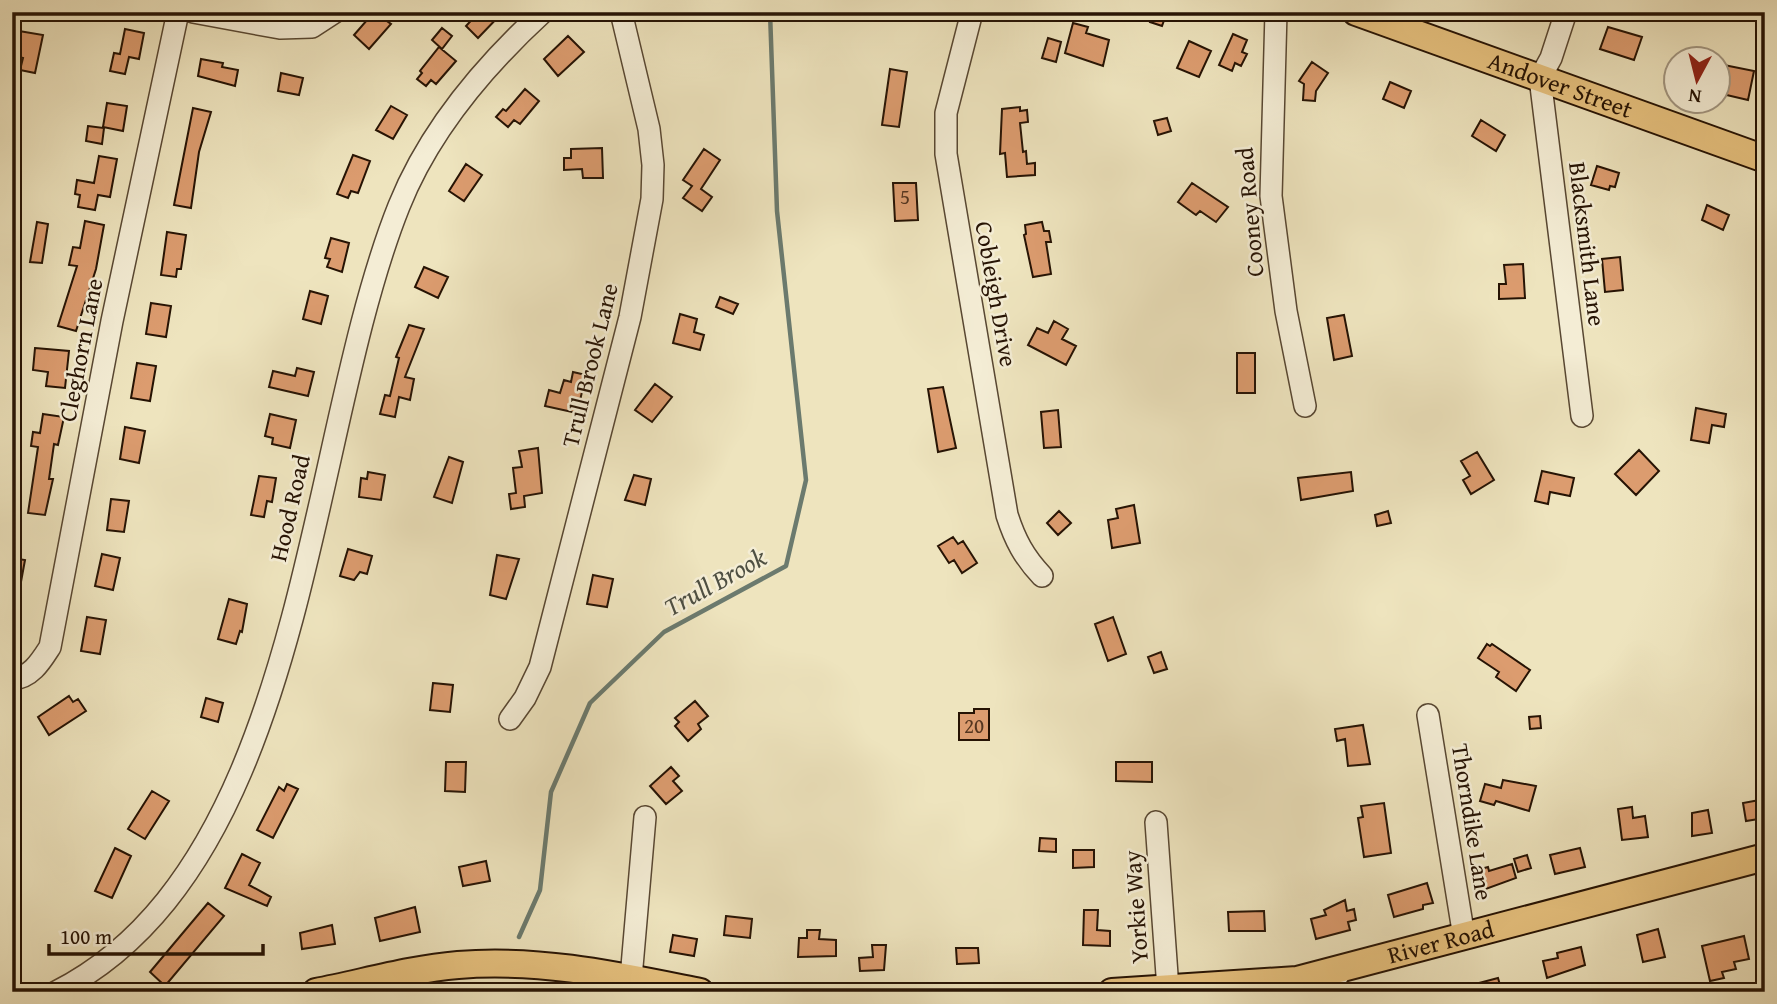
<svg xmlns="http://www.w3.org/2000/svg" width="1777" height="1004" viewBox="0 0 1777 1004" font-family="'Gentium Book Plus',serif">
<style>
.lines{fill:none;stroke-linecap:round;stroke-linejoin:round}
.stream{stroke:#6b7a6e;stroke-width:4.5}
.building{fill:#dc9c6f;stroke:#261304;stroke-width:2}
.minor-casing{stroke:#584732;stroke-width:24}
.major-casing{stroke:#261304;stroke-width:30}
.minor{stroke:#f4edd5;stroke-width:21}
.major{stroke:#e7c27f;stroke-width:26}
.labels{text-anchor:middle;stroke-width:5;stroke-linejoin:round;paint-order:stroke}
.number-label{font-size:21px;fill:#54351f}
.street-label{font-size:24px;fill:#261304;stroke:#f4edd5}
.water-label{font-size:26px;font-style:italic;fill:#4e4f42;stroke:#f4edd5}
</style>
<rect width="100%" height="100%" fill="#eee4be"/>
<filter id="stains"><feTurbulence type="fractalNoise" baseFrequency=".00286" numOctaves="4"/><feColorMatrix values="0 0 0 0 .2 0 0 0 0 .09 0 0 0 0 .02 0 0 0 .5 -.17"/></filter>
<radialGradient id="worn" r=".72"><stop offset=".6" stop-color="#630" stop-opacity="0"/><stop offset="1" stop-color="#630" stop-opacity=".3"/></radialGradient>
<g class="lines">
<path class="stream" d="M519,937L540,890L551,792L590,703L664,632L786,566L806,480L777,211L770,12"/>
</g>
<path class="building" d="M374,12L391,24L369,49L354,35Z
M479,12H503L478,38L466,26Z
M1153,12H1167L1162,26L1150,22Z
M1073,23L1088,27L1086,33L1109,40L1103,66L1065,53Z
M1608,27L1642,37L1634,60L1600,49Z
M442,28L452,36L442,49L432,40Z
M125,29L144,33L139,59L129,57L125,74L110,71L114,53L120,54Z
M19,31L43,35L35,73L20,70L23,58L15,56Z
M1233,34L1247,40L1242,52L1247,54L1241,66L1235,63L1232,71L1219,65Z
M568,36L584,52L558,76L544,59Z
M1048,38L1061,42L1056,62L1042,58Z
M1189,41L1211,51L1199,77L1177,68Z
M439,47L456,61L436,84L431,80L426,86L417,79L422,73L420,71Z
M201,59L223,63L222,67L238,70L235,86L198,76Z
M1312,62L1328,73L1316,91L1315,101L1303,100L1304,84L1299,81Z
M1724,65L1754,71L1748,100L1718,93Z
M890,69L907,72L899,127L882,125Z
M281,73L303,78L299,95L278,91Z
M1390,82L1411,91L1404,108L1383,99Z
M525,89L539,101L520,124L514,120L508,127L496,117L503,109L506,111Z
M107,103L127,106L123,131L103,127Z
M391,106L407,115L393,139L376,130Z
M1020,107V111L1027,110L1028,122L1020,123L1023,152L1026,151L1027,164L1035,163V175L1007,177L1005,153L1000,154L1002,109Z
M193,108L211,112L199,152L191,208L174,205Z
M1167,118L1171,131L1158,135L1154,121Z
M1481,120L1505,135L1496,151L1472,136Z
M88,126L104,128L102,144L86,141Z
M602,148L603,178H583L582,169L564,170V158H571V149Z
M704,149L720,160L701,189L712,197L702,211L683,198L692,186L683,180Z
M353,155L370,161L358,193L351,191L348,198L337,194Z
M99,156L117,159L110,197L98,195L95,210L78,207L80,195L75,194L77,180L94,183Z
M466,164L482,175L464,201L449,191Z
M1597,166L1619,173L1615,187L1610,186L1609,190L1591,185Z
M893,183H916L918,220L895,221Z
M1192,183L1228,207L1216,222L1200,211L1196,215L1178,202Z
M1707,205L1729,215L1723,230L1702,220Z
M85,221L104,225L96,269L76,331L58,326L77,266L69,265L73,247L80,248Z
M37,222L48,224L42,263L30,262Z
M1042,222L1044,231H1049L1051,242H1046L1051,274L1033,277L1024,235L1026,234L1025,225Z
M167,232L186,235L181,269H177L176,277L161,275Z
M331,238L349,243L342,272L327,267L330,259L325,258Z
M1620,257L1623,290L1605,292L1602,259Z
M1523,264L1525,298L1499,299V284H1506L1504,265Z
M424,267L448,277L438,298L415,287Z
M310,291L328,296L321,324L303,319Z
M720,297L738,304L733,314L716,307Z
M151,303L171,306L166,337L146,334Z
M680,314L697,319L694,332L704,335L700,350L673,343Z
M1344,315L1352,356L1334,360L1327,318Z
M1054,321L1068,329L1062,339L1076,346L1066,365L1028,345L1037,328L1048,333Z
M409,325L424,329L405,377L414,379L410,400L399,397L395,417L380,414L385,395L390,396L399,358L396,357Z
M35,348L69,351L65,388L46,386L48,372L33,370Z
M1237,353H1255V393H1237Z
M137,363L156,366L150,401L131,398Z
M297,368L314,372L308,396L269,387L273,371L295,376Z
M573,372L586,375L577,413L545,406L549,390L560,393L564,380L571,382Z
M655,384L672,397L652,422L635,410Z
M943,387L956,448L938,452L928,389Z
M1696,408L1726,414L1724,427L1712,425L1709,443L1691,440Z
M1058,410L1061,447L1044,448L1041,412Z
M43,414L64,417L58,445L54,444L49,479H53L45,515L28,513L38,447L31,446L33,432L40,433Z
M270,414L296,420L290,448L272,444L273,438L265,436Z
M125,427L145,431L139,463L120,459Z
M538,448L542,493L524,496L525,507L511,509L509,494L516,493L513,468L522,467L519,451Z
M1639,450L1659,471L1636,495L1615,474Z
M1477,452L1494,480L1471,494L1463,480L1470,476L1461,461Z
M449,457L463,462L452,503L434,497Z
M1542,471L1574,478L1570,496L1550,492L1548,504L1535,501Z
M368,472L385,475L381,500L359,497L361,478L367,479Z
M1351,472L1353,491L1301,500L1298,478Z
M634,475L651,479L645,505L625,500Z
M259,476L276,478L272,502L267,501L264,517L251,515Z
M111,499L129,501L124,532L107,530Z
M1134,505L1140,543L1112,548L1108,520L1118,518L1116,509Z
M1059,511L1071,523L1058,535L1047,523Z
M1388,511L1391,523L1377,526L1375,515Z
M953,537L958,544L963,541L977,563L962,573L954,560L949,563L938,546Z
M348,549L372,556L367,574L360,572L354,580L340,576Z
M102,554L120,558L113,590L95,586Z
M497,555L519,559L506,599L490,595Z
M12,558L25,560L18,598L12,597Z
M593,575L613,579L607,607L587,604Z
M229,599L247,604L242,632L240,631L236,644L218,639Z
M87,617L106,620L100,654L81,651Z
M1113,617L1126,654L1108,661L1095,624Z
M1487,644L1490,646L1492,644L1530,670L1516,691L1496,677L1499,672L1478,658Z
M1161,652L1167,669L1154,673L1148,657Z
M433,683L453,685L450,712L430,710Z
M69,696L73,702L78,699L86,711L49,735L38,717Z
M206,698L223,703L218,722L201,717Z
M695,701L708,716L698,724L701,729L688,741L675,726L679,722L675,718Z
M974,709H989V740H959V713H974Z
M1540,716L1541,728L1530,729L1529,717Z
M1363,725L1370,764L1348,766L1345,739L1337,741L1335,729Z
M446,762H466L465,792L445,791Z
M1116,762H1152V782L1116,781Z
M671,767L679,776L673,781L682,791L666,804L650,786Z
M1503,780L1536,786L1529,811L1496,801L1494,805L1480,801L1485,784L1501,788Z
M287,784L298,789L273,838L257,830L279,787L284,791Z
M152,791L169,801L145,839L128,829Z
M1765,799V818L1746,821L1743,803Z
M1384,803L1391,853L1364,857L1358,818L1363,817L1361,806Z
M1632,807L1633,818L1645,816L1648,837L1622,840L1618,809Z
M1708,810L1712,833L1692,836V813Z
M1040,838L1056,839V852L1039,851Z
M115,848L131,856L112,898L95,891Z
M1580,848L1585,867L1555,874L1550,855Z
M1073,850H1094V867L1073,868Z
M242,854L260,863L249,885L271,897L267,906L225,888Z
M1527,855L1531,868L1518,872L1514,859Z
M486,861L490,881L463,886L459,867Z
M1512,864L1516,878L1483,890L1477,870L1488,867L1489,871Z
M1427,883L1433,903L1423,905V909L1394,917L1388,895Z
M1345,900L1347,911L1354,909L1356,920L1348,922L1350,930L1316,939L1311,919L1326,915L1324,910Z
M208,903L224,916L165,986L150,972Z
M415,907L420,932L380,941L375,918Z
M1084,910H1098L1097,930L1110,931V946L1083,945Z
M1264,911L1265,931H1229L1228,912Z
M726,916L752,919L750,938L724,935Z
M332,925L335,944L302,949L300,933Z
M1658,929L1665,957L1643,962L1637,935Z
M807,930H820L819,939L836,940V956L798,957L799,938H807Z
M673,935L697,939L694,956L670,952Z
M1744,936L1749,959L1734,962L1736,969L1722,972L1724,978L1710,981L1702,946Z
M872,945H886L884,970L860,971L859,958L873,957Z
M1581,947L1585,965L1547,978L1543,961L1558,958L1557,953Z
M956,948H978L979,963L957,964Z
M1498,978L1502,992H1461L1460,988Z"/>
<g class="lines">
<defs>
<path id="minor" d="M193,12L280,28L312,27L335,12
M972,12L946,113V154L1007,515C1015,540 1024,557 1042,576
M1276,12L1271,196L1286,311L1305,406
M1566,12L1551,58L1540,78L1582,416
M12,679C31,678 41,661 50,647L112,321L178,12
M1428,715L1464,937
M510,719L525,698L540,667L630,317L652,199L653,165L649,129L621,12
M1156,822L1168,989
M631,978L645,817
M56,992C307,865 305,441 399,206C429,131 484,66 543,12
M1327,992L1342,969"/>
<g id="major">
<path id="s1" d="M1356,12L1765,159"/>
<path d="M316,992C363,983 410,969 458,965C540,958 620,976 700,992"/>
<path id="s2" d="M1112,992L1297,980L1765,857"/>
</g>
</defs>
<use href="#minor" class="minor-casing"/>
<use href="#major" class="major-casing"/>
<use href="#minor" class="minor"/>
<use href="#major" class="major"/>
</g>
<g class="labels">
<g class="number-label">
<text x="905" y="204">5</text>
<text x="974" y="733">20</text>
</g>
<g class="street-label">
<text dy="8" stroke="none"><textPath href="#s1" startOffset="217">Andover Street</textPath></text>
<text transform="translate(1250 212) rotate(-95)" y="8">Cooney Road</text>
<text transform="translate(1587 244) rotate(83)" y="8">Blacksmith Lane</text>
<text transform="translate(996 294) rotate(80)" y="8">Cobleigh Drive</text>
<text transform="translate(81 350) rotate(-79)" y="8">Cleghorn Lane</text>
<text transform="translate(590 365) rotate(-76)" y="8">Trull Brook Lane</text>
<text transform="translate(290 508) rotate(-77)" y="8">Hood Road</text>
<text transform="translate(1472 822) rotate(81)" y="8">Thorndike Lane</text>
<text transform="translate(1136 907) rotate(-94)" y="8">Yorkie Way</text>
<text dy="8" stroke="none"><textPath href="#s2" startOffset="334">River Road</textPath></text>
</g>
<g class="water-label">
<text transform="translate(715 582) rotate(-29)" y="9">Trull Brook</text>
</g>
</g>
<rect width="1777" height="1004" fill="none" stroke="#eee4be" stroke-width="42"/>
<rect x="14" y="14" width="1749" height="976" fill="none" stroke="#261304" stroke-width="3.5"/>
<rect x="21" y="21" width="1735" height="962" fill="none" stroke="#261304" stroke-width="2"/>
<g transform="translate(1697 80) rotate(187)"><circle r="33" fill="#f4edd5" stroke="#a29681" stroke-width="2"/>
<path d="M0-5L12 26L0 18L-12 26Z" fill="#8f2418"/>
<text y="-10" font-size="19" font-weight="bold" text-anchor="middle" fill="#261304">N</text>
</g>
<path d="M49 944v10h214v-10" fill="none" stroke="#261304" stroke-width="3.5"/>
<text x="60" y="944" font-size="21" fill="#261304" stroke="#f4edd5" stroke-width="5" paint-order="stroke">100 m</text>
<rect width="100%" height="100%" filter="url(#stains)"/>
<rect width="100%" height="100%" fill="url(#worn)"/>
</svg>
